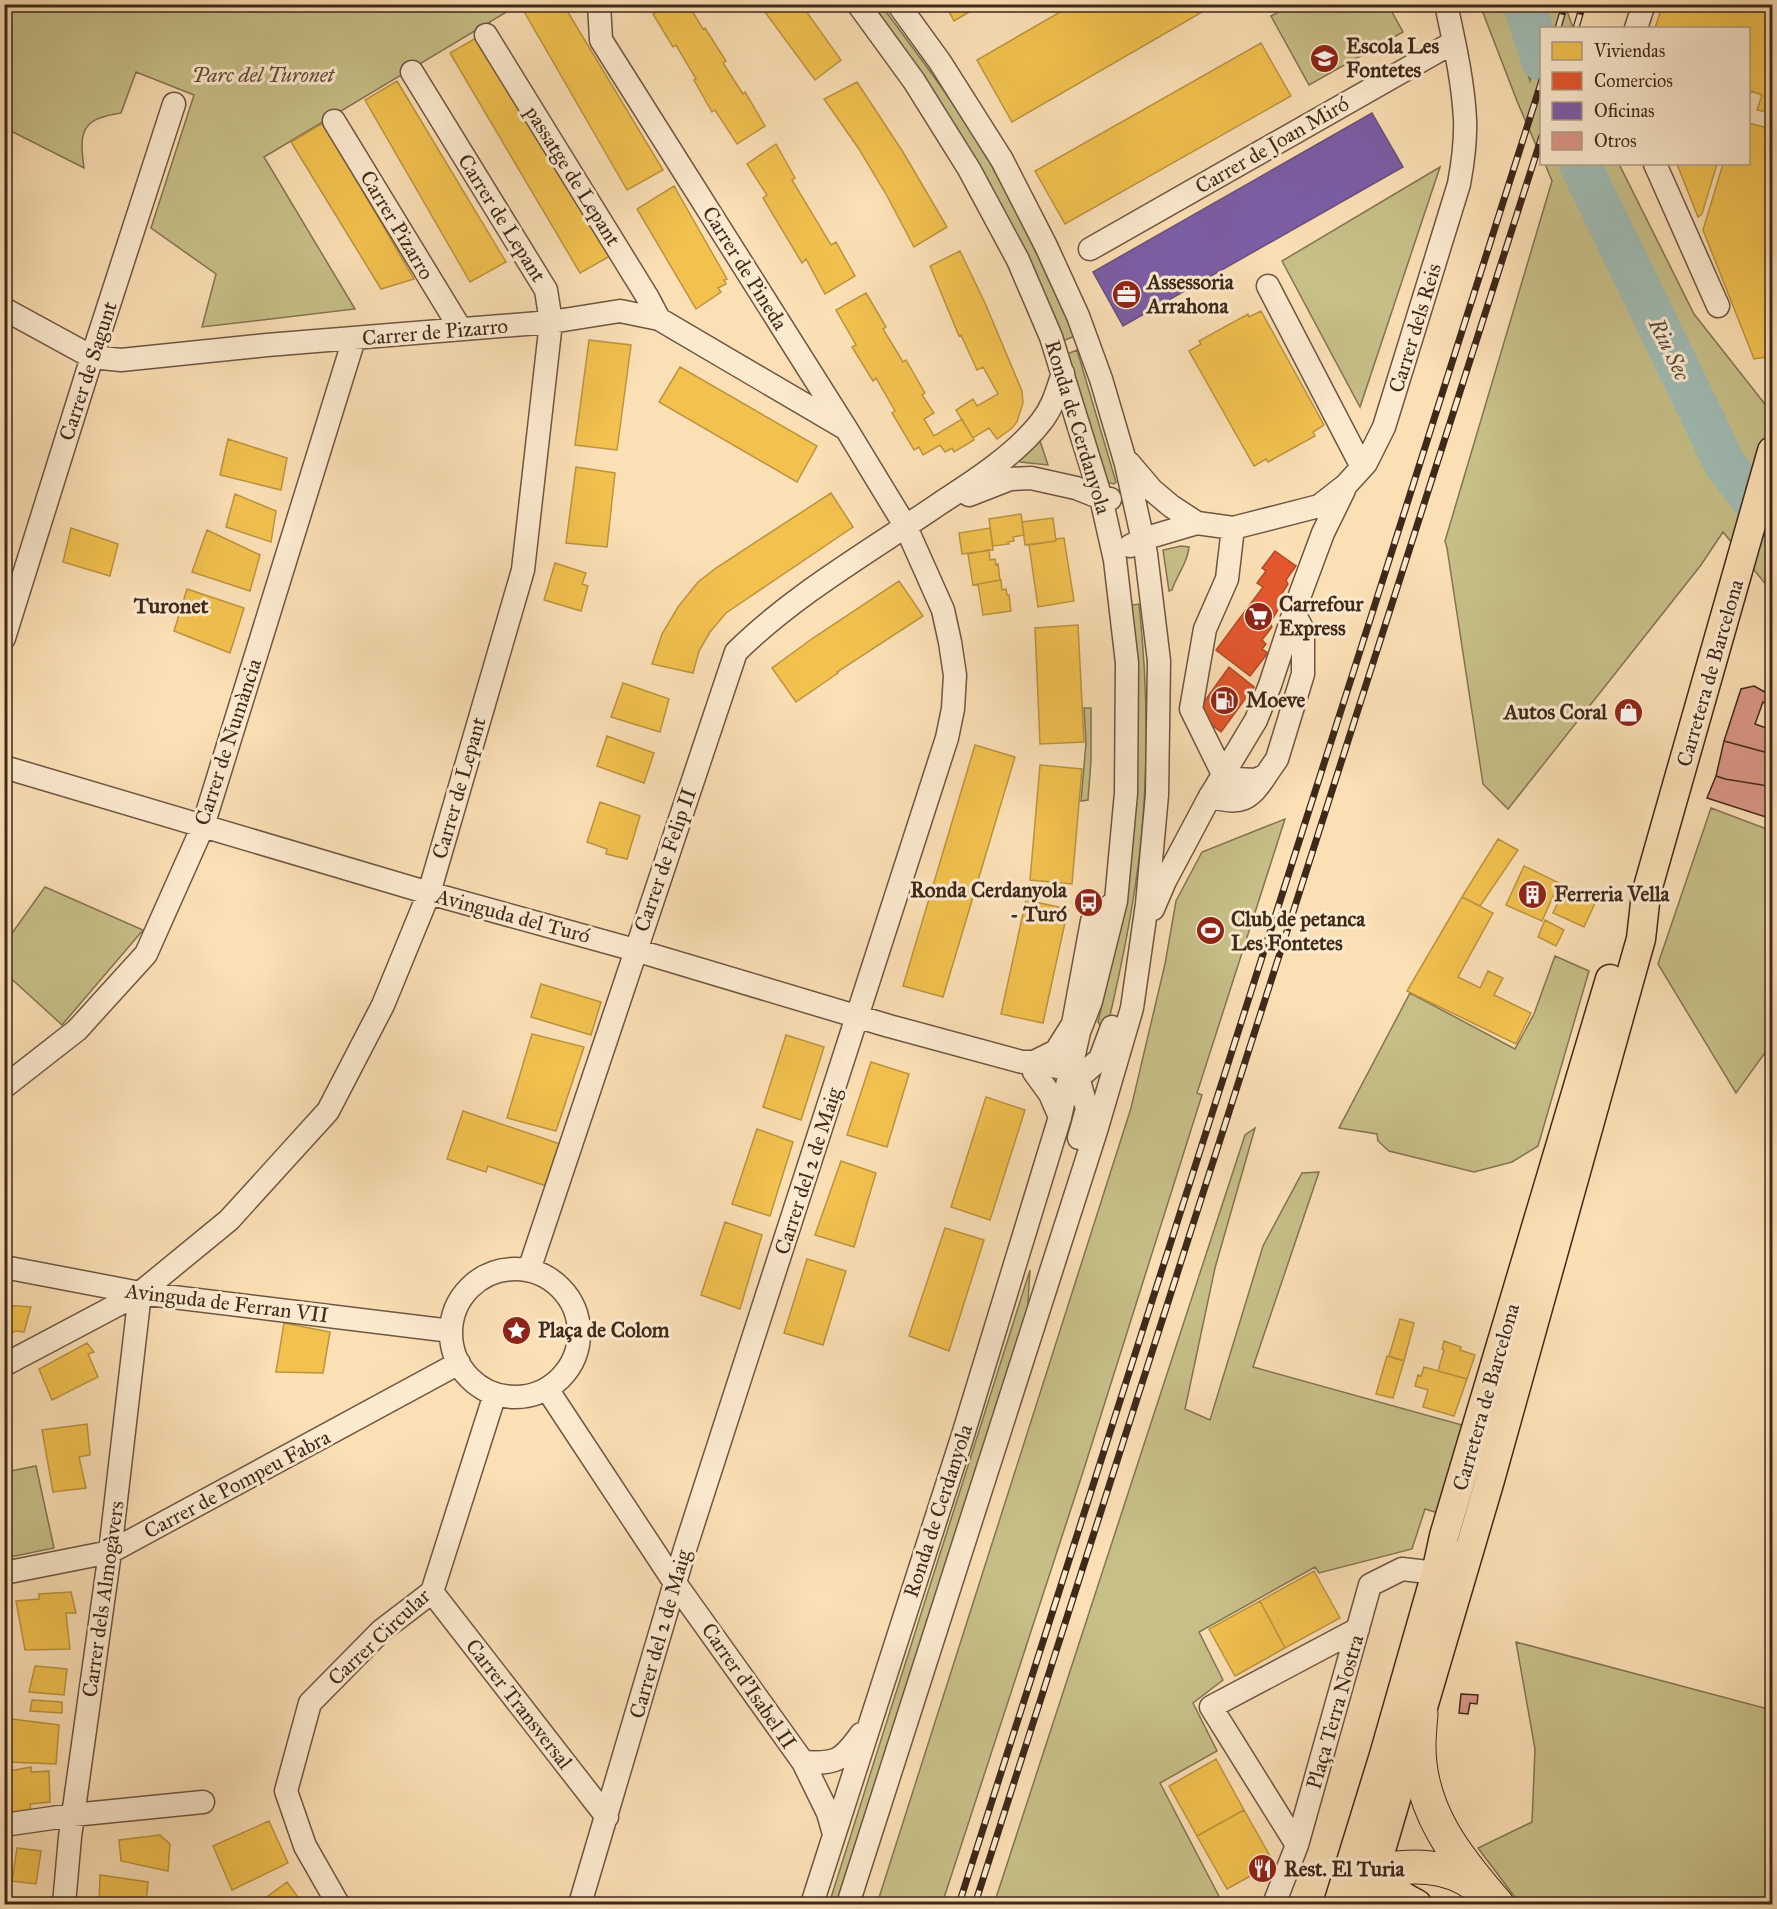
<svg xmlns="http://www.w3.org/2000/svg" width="1777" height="1909" viewBox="0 0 1777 1909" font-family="'IM FELL Great Primer',serif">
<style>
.green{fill:#c7bf88;stroke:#837452;stroke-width:1.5}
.water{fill:#a0bcb4;stroke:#798177;stroke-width:1.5}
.homes{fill:#f2c14e;stroke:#bc933f;stroke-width:1.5}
.shops{fill:#e4572e;stroke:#b24928;stroke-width:1.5}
.offices{fill:#7b5ea7;stroke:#694e7d;stroke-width:1.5}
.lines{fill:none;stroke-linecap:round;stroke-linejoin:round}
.shore{stroke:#707268;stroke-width:1.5}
.river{stroke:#a0bcb4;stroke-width:42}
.building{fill:#db9686;stroke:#3f291b;stroke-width:1.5}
.minor-casing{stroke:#6e5642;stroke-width:25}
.major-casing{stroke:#3f291b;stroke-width:31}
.highway-casing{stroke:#3f291b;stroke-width:35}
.minor{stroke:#fceacf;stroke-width:22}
.major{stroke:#fbdfb5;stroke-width:28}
.highway{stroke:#fbdfb5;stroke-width:33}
.rail-casing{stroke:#3f291b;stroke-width:7}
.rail{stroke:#fceacf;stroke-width:4.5;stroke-dasharray:14;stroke-linecap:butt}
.labels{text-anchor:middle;stroke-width:6;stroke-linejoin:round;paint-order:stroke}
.poi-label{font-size:21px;font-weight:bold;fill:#3f291b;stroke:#fceacf;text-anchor:start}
.park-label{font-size:21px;font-style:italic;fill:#614e36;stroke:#fceacf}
.street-label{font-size:21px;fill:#3f291b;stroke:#fceacf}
.water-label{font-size:22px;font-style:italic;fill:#574e41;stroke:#fceacf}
.neighbourhood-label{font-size:22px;font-weight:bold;fill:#3f291b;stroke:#fceacf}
</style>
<rect width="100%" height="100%" fill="#fbdfb5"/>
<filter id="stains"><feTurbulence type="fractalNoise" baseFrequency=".00333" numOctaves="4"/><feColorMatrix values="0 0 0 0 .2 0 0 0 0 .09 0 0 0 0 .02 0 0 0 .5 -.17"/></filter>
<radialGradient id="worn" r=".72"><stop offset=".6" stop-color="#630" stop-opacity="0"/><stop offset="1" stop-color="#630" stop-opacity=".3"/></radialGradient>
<path class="green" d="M1293,4L1388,5L1403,32L1309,85L1271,16Z
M4,5H518L264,157L355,309L202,327L216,274L151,228L194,95L136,72L121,113C81,119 79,131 84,168L5,128Z
M866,5H881C919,56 958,107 990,163C1022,219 1048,278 1075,336L1060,342Z
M1480,5H1565L1573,28H1542L1541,157L1517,101Z
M1545,164H1619L1694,314L1772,413V592L1723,532L1701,565L1508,809L1483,784L1447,548L1445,541L1552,181Z
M1440,167L1360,407L1282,261Z
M1077,350L1116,482L1114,484L1106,482L1067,354Z
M1040,441L1048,465L1020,462L1018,457Z
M1181,546L1189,547C1188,563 1177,574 1172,590L1169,591L1163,550Z
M1139,604C1148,688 1149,774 1139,859C1132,914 1121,969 1108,1024L1101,1027L1098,1022L1109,974L1127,606Z
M1084,708H1091V761L1088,800L1081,801L1086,743Z
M1711,808L1772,831V1043L1736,1093L1658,964Z
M1285,819L1197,1093L1202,1095L1083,1472L942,1904H877L1131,1108L1165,964L1176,901L1202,852Z
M45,887L143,930L62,1025L5,973V943Z
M1555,956L1589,971L1538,1146L1512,1162L1474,1172L1389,1151L1378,1141L1377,1134L1339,1128L1410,993L1515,1049L1534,1014Z
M1255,1128L1215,1268L1185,1409L1210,1420L1263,1246L1302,1173L1319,1172L1253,1367L1462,1425L1438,1513L1425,1509L1412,1549L1319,1573L1315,1567L1199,1632L1223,1680L1193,1703L1217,1751L1160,1783L1223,1904H994L1245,1135Z
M1030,1270L1027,1317L840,1904H829Z
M36,1466L54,1548L5,1558V1472Z
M1516,1642L1772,1710V1904H1520L1478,1848L1532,1822L1535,1749Z"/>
<path class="water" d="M1507,5H1537L1545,28H1542L1541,50L1530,81Z"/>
<path class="homes" d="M528,4H563L663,170L627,190L522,8Z
M666,4H688L703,29L705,28L726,61L723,63L743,94L745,92L765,126L737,144L715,110L712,112L694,80L696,79L676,45L673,47L653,14L667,6Z
M759,4H801L841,60L815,80Z
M945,4H983L954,21Z
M1074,4H1216L1012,122L977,60Z
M1663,4H1772V333L1766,357L1754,359L1703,230L1723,164H1748V123L1768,128L1772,113L1757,110L1762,95L1751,91L1748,100V28H1655Z
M483,34L612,255L580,273L450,53Z
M1261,43L1291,96L1065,224L1035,171Z
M397,81L506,262L470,282L365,100Z
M857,82L903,152L947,227L914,247L886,194L859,149L824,99Z
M323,123L414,279L381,289L291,142Z
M776,144L795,178L792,180L831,245L836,242L855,276L825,294L806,259L802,263L763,198L767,195L747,164Z
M1677,164H1717L1702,214L1698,217Z
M674,186L727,279L724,280L726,284L718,288L721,292L696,309L637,209Z
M960,251L985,303L1022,391L1023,403L1017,422L1011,429L997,439L989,428L973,438L956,410L973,399L977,406L998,394L983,367L977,370L961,335L959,336L930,266Z
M866,293L886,327L883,329L903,362L906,360L925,393L922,395L934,413L924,419L934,436L962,419L974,440L954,452L952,448L945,452L940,445L923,455L919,447L914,450L892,413L895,411L876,378L873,381L852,347L856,345L836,310Z
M1261,311L1324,425L1313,432L1315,436L1268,462L1266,459L1254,466L1189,351L1201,344L1199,341L1248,314L1249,317Z
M589,340L631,345L617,450L575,445Z
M680,367L817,446L797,482L659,402Z
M228,439L287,458L281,490L220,475Z
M576,467L615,473L607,547L566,543Z
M831,493L853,527L726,613L710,632L699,651L693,673L652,664L662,634L678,607L698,582L716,568Z
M235,494L276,511L271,542L226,527Z
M1021,514L1024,535L1013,537L1014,541L1008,542L1009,544L993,546L989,519Z
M1053,518L1056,541L1025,545L1022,522Z
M71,528L118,544L110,576L63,562Z
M990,528L993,550L962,554L959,533Z
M207,530L260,555L250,591L192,572Z
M1064,538L1074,601L1038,607L1029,545L1056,541V539Z
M989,550L990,560L995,559L996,565L998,564L1000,580L973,585L968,554Z
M555,563L586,573L582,584L588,586L581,611L544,600Z
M1001,580L1002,590L1006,589L1007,595H1009L1011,611L983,615L978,584Z
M899,581L923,616L837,672L838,673L796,702L772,668L813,638Z
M187,589L244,608L230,653L174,631Z
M1078,625L1084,742L1040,744L1035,628Z
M623,683L669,699L660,732L611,717Z
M607,736L654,753L644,783L597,766Z
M975,745L1015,757L943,997L903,986Z
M1040,765L1082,769L1072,884L1030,880Z
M600,802L640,816L627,859L606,854L607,849L587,842Z
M1498,839L1518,850L1480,906L1462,897Z
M1524,866L1559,883L1542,921L1506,905Z
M1566,886L1597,899L1584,927L1553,913Z
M1462,897L1493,913L1458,977L1480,988L1488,971L1503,978L1494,995L1531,1013L1516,1044L1407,991Z
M1026,900L1068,909L1043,1023L1001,1014Z
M1545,920L1564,930L1556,946L1538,937Z
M541,984L601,1002L591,1035L531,1017Z
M532,1034L584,1047L556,1131L507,1118Z
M786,1035L824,1047L801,1120L763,1107Z
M871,1062L909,1074L887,1147L847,1135Z
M986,1097L1025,1110L990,1220L951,1207Z
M463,1111L560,1144L546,1186L488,1166L486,1172L447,1159Z
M757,1129L793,1142L770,1216L732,1204Z
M841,1161L876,1173L854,1247L815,1235Z
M725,1222L762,1235L740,1309L701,1295Z
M945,1228L984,1240L949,1351L909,1336Z
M807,1259L846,1271L823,1345L784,1333Z
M4,1305L31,1307L24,1332L15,1331L5,1339Z
M1400,1319L1414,1323L1404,1361L1389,1356Z
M284,1323L330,1332L323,1373L276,1372Z
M1444,1341L1461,1347L1460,1350L1475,1355L1467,1379L1438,1371L1444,1350L1442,1349Z
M87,1343L94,1352L88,1354L98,1377L52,1400L39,1369Z
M1387,1356L1404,1361L1393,1398L1376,1394Z
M1424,1367L1467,1379L1454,1416L1423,1407L1428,1390L1415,1386L1418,1375L1421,1376Z
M87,1424L90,1455L79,1457L86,1488L53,1492L42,1430Z
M1314,1571L1340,1618L1285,1648L1260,1601Z
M71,1592L76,1613H66L70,1649L25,1650L16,1601L39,1599V1594Z
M1260,1601L1285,1648L1235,1676L1209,1629Z
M35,1666L67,1669L64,1695L29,1692Z
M32,1700L62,1702V1713L30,1711Z
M4,1718L59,1725L56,1764L8,1762V1750H4Z
M1216,1759L1244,1810L1197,1836L1169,1786Z
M31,1767V1772L49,1771L50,1802L30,1804L31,1812L4,1815V1772Z
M1244,1810L1274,1863L1227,1889L1197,1836Z
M269,1821L288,1863L232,1890L213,1846Z
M160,1835L170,1844L168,1871L121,1861L119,1840Z
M17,1848L41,1851L36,1884L12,1881Z
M100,1875L148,1882L146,1904H99Z
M287,1882L303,1904H257Z
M4,1897L33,1900V1904H4Z"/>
<path class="shops" d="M1275,551L1296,566L1286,580L1288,584L1276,603L1279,608L1270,623L1272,627L1262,640L1266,644L1262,649L1268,653L1250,676L1216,650L1263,587L1257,583L1266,571L1262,568Z
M1229,667L1254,687L1221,732L1196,713Z"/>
<path class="offices" d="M1372,113L1403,167L1123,326L1093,272Z"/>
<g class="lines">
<path class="shore" d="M1514,4L1529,54L1532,56L1537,52L1542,51"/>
<path class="river" d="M1524,4L1542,60
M1580,164L1725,464L1772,526"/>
</g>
<path class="building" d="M1754,686L1772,696V708L1763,702L1755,724L1772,730V754L1724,741L1741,689Z
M1724,741L1772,754V767L1768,786L1725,779L1716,776Z
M1772,767V819L1707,798L1716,776L1725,779L1768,786Z
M1461,1694L1478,1695L1477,1704L1470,1703L1468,1714L1459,1713Z"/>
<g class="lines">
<defs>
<path id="minor" d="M1636,28L1644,4
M486,35L648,298L659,319
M334,121L460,328
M1655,164L1718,306
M1090,249L1454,42
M1268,286L1362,467
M4,309L92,357L121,360L267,345L551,322L620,311L659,319L843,427
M1129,463L1152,490L1171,506L1197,523
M969,495L1010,479L1031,478L1076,488L1101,498L1110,499
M1130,546L1143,539L1197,523L1233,528L1319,506L1346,485L1366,463L1384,427L1459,184C1463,162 1466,141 1465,119C1463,80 1454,42 1446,4
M4,638L92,357L174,104
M4,767L429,893L635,950L889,1026L1022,1062H1034L1062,1068L1080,1084L1087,1109L1079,1138
M1223,774L1191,709L1205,629L1227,579L1233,528
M1218,783L1236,779L1256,780L1266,775L1277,759L1303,674V630L1294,613
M1210,796C1240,806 1250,800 1266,775
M1153,909L1165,881L1208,800L1256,720L1270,685L1297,603L1323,533L1344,490
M1034,1062L1056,1051L1073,1024L1092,921L1116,901
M1034,1072L1050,1094L1060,1117
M1068,1081L1084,1073L1100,1059L1112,1027
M4,1087L77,1030L146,954L203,826L354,339
M4,1267L140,1293L451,1331
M451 1333a64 64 0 1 1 128 0a64 64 0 1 1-128 0Z
M529,1270L736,652C796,593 872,550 942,502C976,480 1016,454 1041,422C1053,407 1057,391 1063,373
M4,1365L140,1293L229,1220L328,1111L383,1005L429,893L523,570L551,322L546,290L412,72
M547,1389L675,1583L803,1762L828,1813L834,1834
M4,1573L110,1552L459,1363
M432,1592L607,1817
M803,1762C836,1764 842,1761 861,1734
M4,1825L73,1815L203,1802
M1297,1845L1211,1707L1358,1629
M64,1904L70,1837L110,1552L140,1293
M338,1904L305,1846L286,1791L310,1703L381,1631L432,1592L495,1394
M580,1904L685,1549L947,738L953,709L955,675L950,642L943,610L906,527L847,430L601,40L599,4
M812,1904L962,1438L1060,1117L1079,1032L1091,1001L1116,901L1126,793L1127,663L1115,560L1101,498L1051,337L1018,260L969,169L914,81L858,4
M848,1904L1096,1131L1132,1008L1147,904L1157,795L1159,661L1146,554L1126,464L1101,379L1078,316L1046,246L1002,160L940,62L898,4
M1274,1904L1297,1845L1370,1585L1402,1569L1436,1573L1445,1562"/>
<path id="major" d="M1369,1857C1377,1880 1397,1894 1417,1904
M1338,1904L1384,1755L1436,1573L1444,1536L1610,979
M1365,1904L1490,1480L1635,960L1641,939L1646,894L1772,451"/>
<path id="highway" d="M1421,1714C1420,1725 1419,1736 1419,1746C1419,1811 1457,1858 1497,1904
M1375,1871C1411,1865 1446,1863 1477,1886"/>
</defs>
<use href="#minor" class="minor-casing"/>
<use href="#major" class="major-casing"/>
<use href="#highway" class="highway-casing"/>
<use href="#minor" class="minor"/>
<use href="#major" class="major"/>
<use href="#highway" class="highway"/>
<defs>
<path id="rail" d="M1558,28L1565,4
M1576,28L1583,4
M959,1904L1385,573L1542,80
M975,1904L1542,136"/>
</defs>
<use href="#rail" class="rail-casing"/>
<use href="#rail" class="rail"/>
</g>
<defs>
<symbol id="school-disc" viewBox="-11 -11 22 22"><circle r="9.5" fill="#8f2418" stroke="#fceacf"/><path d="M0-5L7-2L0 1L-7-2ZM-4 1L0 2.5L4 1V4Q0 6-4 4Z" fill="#fff"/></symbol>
<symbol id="office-disc" viewBox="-11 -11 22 22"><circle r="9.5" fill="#8f2418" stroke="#fceacf"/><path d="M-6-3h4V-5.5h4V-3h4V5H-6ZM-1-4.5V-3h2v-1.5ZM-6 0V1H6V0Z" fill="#fff"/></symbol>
<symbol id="supermarket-disc" viewBox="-11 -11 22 22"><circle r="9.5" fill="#8f2418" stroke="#fceacf"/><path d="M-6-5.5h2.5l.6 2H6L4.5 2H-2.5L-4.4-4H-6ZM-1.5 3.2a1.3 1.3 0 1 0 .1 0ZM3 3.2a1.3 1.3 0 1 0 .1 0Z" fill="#fff"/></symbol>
<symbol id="fuel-disc" viewBox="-11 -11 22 22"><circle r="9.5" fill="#8f2418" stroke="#fceacf"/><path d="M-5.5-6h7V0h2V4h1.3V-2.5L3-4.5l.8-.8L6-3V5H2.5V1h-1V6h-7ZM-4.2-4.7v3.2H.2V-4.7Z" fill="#fff"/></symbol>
<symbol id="shop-disc" viewBox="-11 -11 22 22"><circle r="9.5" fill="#8f2418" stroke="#fceacf"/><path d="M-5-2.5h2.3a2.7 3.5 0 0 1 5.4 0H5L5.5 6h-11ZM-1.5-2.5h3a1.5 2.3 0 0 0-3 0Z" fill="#fff"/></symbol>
<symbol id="building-disc" viewBox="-11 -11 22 22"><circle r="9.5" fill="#8f2418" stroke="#fceacf"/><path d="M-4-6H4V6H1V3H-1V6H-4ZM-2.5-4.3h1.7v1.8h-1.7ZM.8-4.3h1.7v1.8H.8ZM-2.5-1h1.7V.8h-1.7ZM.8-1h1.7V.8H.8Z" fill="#fff"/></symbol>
<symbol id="bus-disc" viewBox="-11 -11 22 22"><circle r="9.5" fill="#8f2418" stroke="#fceacf"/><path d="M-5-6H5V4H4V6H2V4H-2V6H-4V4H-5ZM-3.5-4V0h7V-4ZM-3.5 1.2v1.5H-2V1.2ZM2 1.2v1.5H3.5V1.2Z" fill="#fff"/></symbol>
<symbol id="stadium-disc" viewBox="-11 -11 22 22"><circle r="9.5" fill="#8f2418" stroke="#fceacf"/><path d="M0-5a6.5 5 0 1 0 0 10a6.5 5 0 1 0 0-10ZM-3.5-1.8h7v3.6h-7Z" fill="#fff"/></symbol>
<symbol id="sight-disc" viewBox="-11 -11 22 22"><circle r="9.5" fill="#8f2418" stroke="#fceacf"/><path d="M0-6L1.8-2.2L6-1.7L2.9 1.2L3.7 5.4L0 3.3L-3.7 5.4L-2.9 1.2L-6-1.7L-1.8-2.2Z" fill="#fff"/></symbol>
<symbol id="restaurant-disc" viewBox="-11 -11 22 22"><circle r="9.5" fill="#8f2418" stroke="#fceacf"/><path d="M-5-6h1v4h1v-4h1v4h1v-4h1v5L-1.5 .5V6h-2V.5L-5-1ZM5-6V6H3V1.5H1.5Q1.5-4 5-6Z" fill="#fff"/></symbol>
</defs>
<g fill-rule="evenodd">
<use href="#school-disc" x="1308" y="42" width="33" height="33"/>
<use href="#office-disc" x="1110" y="278" width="33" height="33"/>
<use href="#supermarket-disc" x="1242" y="600" width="33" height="33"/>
<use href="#fuel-disc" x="1208" y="684" width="33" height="33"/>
<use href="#shop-disc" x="1612" y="696" width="33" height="33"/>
<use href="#building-disc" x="1516" y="878" width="33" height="33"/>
<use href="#bus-disc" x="1072" y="886" width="33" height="33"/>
<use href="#stadium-disc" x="1194" y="914" width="33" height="33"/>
<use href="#sight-disc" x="500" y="1314" width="33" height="33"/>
<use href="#restaurant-disc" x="1246" y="1852" width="33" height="33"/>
</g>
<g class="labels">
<g class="poi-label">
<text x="1346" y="53">Escola Les<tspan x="1346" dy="24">Fontetes</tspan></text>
<text x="1147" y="289">Assessoria<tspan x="1147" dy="24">Arrahona</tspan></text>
<text x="1279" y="611">Carrefour<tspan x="1279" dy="24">Express</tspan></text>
<text x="1246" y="707">Moeve</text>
<text x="1607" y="719" text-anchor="end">Autos Coral</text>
<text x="1067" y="897" text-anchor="end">Ronda Cerdanyola<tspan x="1067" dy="24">- Turó</tspan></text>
<text x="1554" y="901">Ferreria Vella</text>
<text x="1231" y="926">Club de petanca<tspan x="1231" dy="24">Les Fontetes</tspan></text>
<text x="538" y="1337">Plaça de Colom</text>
<text x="1284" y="1876">Rest. El Turia</text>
</g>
<g class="park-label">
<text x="263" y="82">Parc del Turonet</text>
</g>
<g class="street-label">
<text transform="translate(1272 145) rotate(-30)" y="7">Carrer de Joan Miró</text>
<text transform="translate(573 176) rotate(58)" y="7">passatge de Lepant</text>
<text transform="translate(502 218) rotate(58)" y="7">Carrer de Lepant</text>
<text transform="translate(397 225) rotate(59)" y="7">Carrer Pizarro</text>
<text transform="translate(745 268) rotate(58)" y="7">Carrer de Pineda</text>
<text transform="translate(1415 328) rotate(-73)" y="7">Carrer dels Reis</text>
<text transform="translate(435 332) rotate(-5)" y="7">Carrer de Pizarro</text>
<text transform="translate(88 371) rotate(-72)" y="7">Carrer de Sagunt</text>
<text transform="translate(1078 427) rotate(73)" y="7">Ronda de Cerdanyola</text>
<text transform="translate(1710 673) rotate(-74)" y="7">Carretera de Barcelona</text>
<text transform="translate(228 742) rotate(-72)" y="7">Carrer de Numància</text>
<text transform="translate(459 788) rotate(-74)" y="7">Carrer de Lepant</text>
<text transform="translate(665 860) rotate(-71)" y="7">Carrer de Felip II</text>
<text transform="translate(513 916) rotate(15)" y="7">Avinguda del Turó</text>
<text transform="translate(808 1171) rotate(-72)" y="7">Carrer del 2 de Maig</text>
<text transform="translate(227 1303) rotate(7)" y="7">Avinguda de Ferran VII</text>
<text transform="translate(1486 1397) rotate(-74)" y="7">Carretera de Barcelona</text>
<text transform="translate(237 1484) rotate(-28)" y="7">Carrer de Pompeu Fabra</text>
<text transform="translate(938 1511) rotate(-72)" y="7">Ronda de Cerdanyola</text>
<text transform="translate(103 1599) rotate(-82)" y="7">Carrer dels Almogàvers</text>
<text transform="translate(660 1634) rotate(-74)" y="7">Carrer del 2 de Maig</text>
<text transform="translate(379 1637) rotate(-43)" y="7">Carrer Circular</text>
<text transform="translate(749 1686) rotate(55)" y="7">Carrer d'Isabel II</text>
<text transform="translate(519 1704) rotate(52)" y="7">Carrer Transversal</text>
<text transform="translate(1335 1712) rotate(-74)" y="7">Plaça Terra Nostra</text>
</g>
<g class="water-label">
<text transform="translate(1670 349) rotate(64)" y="8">Riu Sec</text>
</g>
<g class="neighbourhood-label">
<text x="171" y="613">Turonet</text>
</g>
</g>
<rect width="1777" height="1909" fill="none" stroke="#fbdfb5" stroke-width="24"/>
<rect x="6" y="6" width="1765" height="1897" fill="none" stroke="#3f291b" stroke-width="3"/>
<rect x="12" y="12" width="1753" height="1885" fill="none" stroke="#3f291b" stroke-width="1.5"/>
<rect x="1540" y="27" width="210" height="138" fill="#fceacf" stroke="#b09d87" stroke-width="1.5"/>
<rect x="1552" y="42" width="30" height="18" fill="#f2c14e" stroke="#b09d87" stroke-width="1.5"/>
<text x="1594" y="57" font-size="18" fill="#3f291b">Viviendas</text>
<rect x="1552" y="72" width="30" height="18" fill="#e4572e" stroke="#b09d87" stroke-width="1.5"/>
<text x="1594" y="87" font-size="18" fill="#3f291b">Comercios</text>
<rect x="1552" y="102" width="30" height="18" fill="#7b5ea7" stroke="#b09d87" stroke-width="1.5"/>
<text x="1594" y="117" font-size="18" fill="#3f291b">Oficinas</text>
<rect x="1552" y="132" width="30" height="18" fill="#db9686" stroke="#b09d87" stroke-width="1.5"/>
<text x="1594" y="147" font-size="18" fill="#3f291b">Otros</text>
<rect width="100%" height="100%" filter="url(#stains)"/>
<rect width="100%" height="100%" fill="url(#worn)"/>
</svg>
